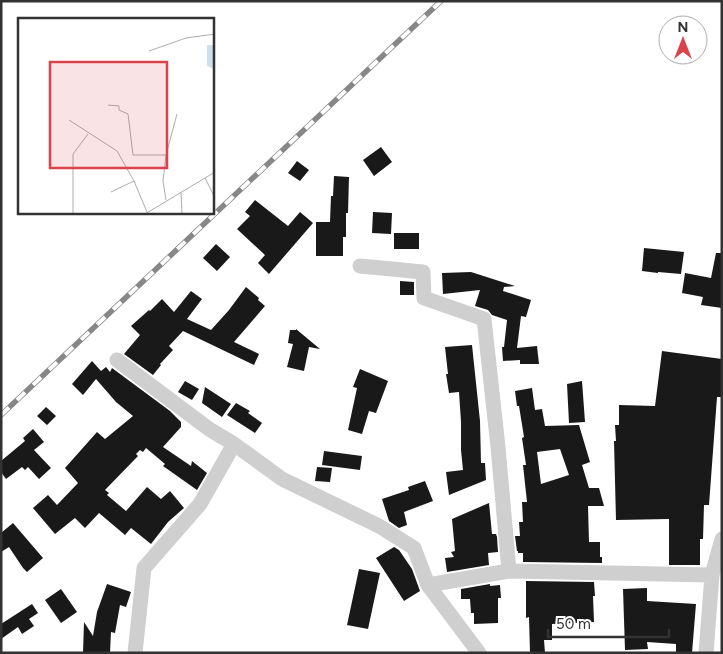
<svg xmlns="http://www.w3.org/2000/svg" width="723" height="654" viewBox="0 0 723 654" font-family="Figtree,sans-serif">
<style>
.building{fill:#191919;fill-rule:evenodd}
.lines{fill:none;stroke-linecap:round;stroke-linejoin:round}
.minor{stroke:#cfcfcf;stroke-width:15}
.rail-casing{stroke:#878787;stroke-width:5.5}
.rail{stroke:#fff;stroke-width:4;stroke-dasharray:11;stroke-linecap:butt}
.inset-road{fill:none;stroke:#adadad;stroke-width:1}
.view{fill:#da434c;fill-opacity:0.15;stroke:#da434c;stroke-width:2.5}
.inset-edge{fill:none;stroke:#323232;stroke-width:2.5}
</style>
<rect width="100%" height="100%" fill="#fff"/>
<path class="building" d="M381,147L392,162L374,176L363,160Z
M297,161L309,170L300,181L288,173Z
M334,176L349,177L348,213H346V237H343V256H316V222H330L331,196H333Z
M255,200L288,226L300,212L313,223L269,274L258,263L265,255L237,229L250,216L245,212Z
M373,212L392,213L391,234L372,233Z
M394,233H419V249H394Z
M216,244L230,257L217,271L203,258Z
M644,248L684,252L681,274L658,272V273L642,271Z
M716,253H722V308L701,305L703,297L682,293L685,273L711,278Z
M471,272L515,286L504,287L503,291L531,300L526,317L521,316L517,348L537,346L539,364H520V360L503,361L502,347H504L507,320L492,315L488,310L475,306L480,290L443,294L442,273Z
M400,281L414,282V295H400Z
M246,287L259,298L258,300L265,306L234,342L259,354L254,365L183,331L169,346L173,350L160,364L161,365L153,375L124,354L140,335L131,326L149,310L150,311L162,299L174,312L191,291L202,299L187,319L211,330L229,310Z
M296,329L320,349L309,347L304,371L287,367L293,344L288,343L290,330H296Z
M472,345L480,421L481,463H485L486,480L449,495L446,472L463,470L461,450V422L459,392L449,393L446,374H448L445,347Z
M662,351L722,359V397H717L709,505H704L703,539H700V565H669V519L616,520L614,441H616L615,425H619V405L655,406Z
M92,361L101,371L106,367L110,372L112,368L170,411L181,422V427L163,447L191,466L192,461L207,473L197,490L163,466L165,464L146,448L143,452L140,450L136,454L138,456L105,490L109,493L107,495L126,511L147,487L161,499L170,491L184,508L168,522L151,544L131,528L125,535L99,513L85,528L75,518L55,534L33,508L48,495L57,505L78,483L65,468L97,432L105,439L133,416L116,402L96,379L83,395L72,384Z
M360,369L388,381L376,413L369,411L362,434L348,430L357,388L353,387Z
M185,381L199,389L192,400L178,392Z
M582,381L585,422L569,423L567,384Z
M205,387L231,404L222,417L202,403Z
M532,388L535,410L542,409L545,426L579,425L590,462L582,465L589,488H599L604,506H588L589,542H600V557H602V563L523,562V553H518V551H517L515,536H520L519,522H523L522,502H527L523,465H526L522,438L524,437L519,406H517L515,391ZM560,449L569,475L541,484L537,452Z
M236,403L250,411L248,413L262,423L255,433L227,415Z
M46,407L56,416L47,425L37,416Z
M33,429L44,442L34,450L51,468L39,479L28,467L25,470L22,467L6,479L1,472V461L25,441L23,438Z
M324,451L362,456L360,470L322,465Z
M317,467L332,468L330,482L315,481Z
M425,481L433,501L404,512L407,525L399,528L389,521L382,499L409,490L408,487Z
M489,503L492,534H496L497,537L498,552L488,553L489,565L447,572L445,558L454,557L451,552L455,551L452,519Z
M13,523L43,558L27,572L23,568L9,547L1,552V533Z
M394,547L399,550L412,569L420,591L404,601L376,558Z
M359,569L380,573L368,629L347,625Z
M526,581L594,582L595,596H593L594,622L552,624V640H544L545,653H530L529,617L526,618Z
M107,584L131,592L126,607L120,605L115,633L111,632L110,653H83L84,622L93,636L97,612Z
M490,584V586L500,585L501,598H498V623L474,624V613H471L470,599H461V589Z
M647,588V601L696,604L692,653H676V644L647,642L648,649L625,650L623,589Z
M61,589L77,612L61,623L45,600Z
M32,604L38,613L29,619L34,626L22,634L18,627L1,639V624Z"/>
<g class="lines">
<path class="minor" d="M360,266L423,272L424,298L484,319L498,447L509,571L712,575L722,539
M117,360L209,429L234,444L282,479L379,526L414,548L428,585L479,653
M428,585L509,571
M135,653L144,568L200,504L234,444
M706,653L712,575"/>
<defs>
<path id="rail" d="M1,415L441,1"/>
</defs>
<use href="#rail" class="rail-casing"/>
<use href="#rail" class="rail"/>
</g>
<g transform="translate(18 18)">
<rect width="196" height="196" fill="#fff"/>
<path d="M189,27H196V51L189,48Z" fill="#cfe0eb"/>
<path class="inset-road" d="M131,33L168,20L197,16M90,87L101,88V92L110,96L115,137H148L159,96M51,102L99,133L116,163M148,137L145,163L148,182M187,160L197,180M93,174L116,163L129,194M163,174L164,196M55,196V136L70,116M127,196L197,154"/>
<path class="view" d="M32,44H149V150H32Z"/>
<rect width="196" height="196" class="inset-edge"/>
</g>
<rect width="723" height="654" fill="none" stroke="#323232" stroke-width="5"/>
<g transform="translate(683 40)"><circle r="24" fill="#ffffff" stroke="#adadad"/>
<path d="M0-4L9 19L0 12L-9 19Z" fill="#da434c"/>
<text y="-8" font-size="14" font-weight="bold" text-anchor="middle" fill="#323232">N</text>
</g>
<path d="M548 629v8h121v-8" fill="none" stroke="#323232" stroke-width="2.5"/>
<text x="556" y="629" font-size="15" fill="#323232" stroke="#ffffff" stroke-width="4" paint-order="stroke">50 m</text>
</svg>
